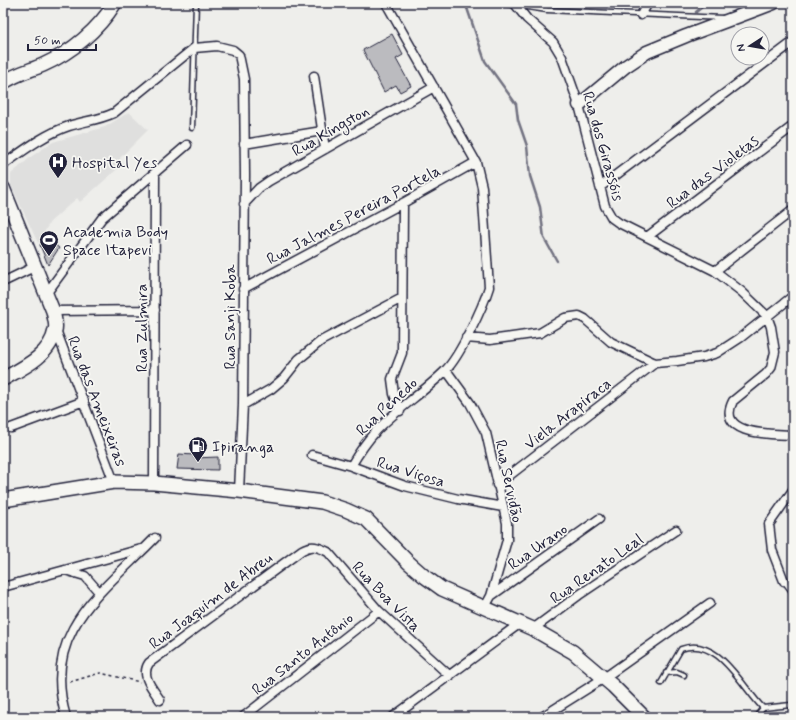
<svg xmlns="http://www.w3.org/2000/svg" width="796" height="720" viewBox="0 0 796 720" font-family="Mynerve,sans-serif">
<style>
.built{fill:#dfdfde}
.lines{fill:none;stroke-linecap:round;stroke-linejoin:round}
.stream{stroke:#727281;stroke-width:2.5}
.building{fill:#bbbbbf;stroke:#22223b}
.lane-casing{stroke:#22223b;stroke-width:7}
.street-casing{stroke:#22223b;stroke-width:11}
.secondary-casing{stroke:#22223b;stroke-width:15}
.primary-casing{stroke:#22223b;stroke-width:16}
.path{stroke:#22223b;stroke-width:1.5;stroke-dasharray:3 3;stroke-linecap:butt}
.lane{stroke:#f6f6f2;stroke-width:4}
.street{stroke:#f6f6f2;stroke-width:8}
.secondary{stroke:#f6f6f2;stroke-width:12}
.primary{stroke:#f6f6f2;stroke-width:13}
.labels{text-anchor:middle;stroke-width:3.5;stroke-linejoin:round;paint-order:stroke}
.street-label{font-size:16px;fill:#22223b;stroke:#f6f6f2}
.poi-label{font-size:16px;fill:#22223b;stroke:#f6f6f2;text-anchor:start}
</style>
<rect width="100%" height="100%" fill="#eeeeeb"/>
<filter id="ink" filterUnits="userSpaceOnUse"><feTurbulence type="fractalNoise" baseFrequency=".025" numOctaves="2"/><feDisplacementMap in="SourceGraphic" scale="8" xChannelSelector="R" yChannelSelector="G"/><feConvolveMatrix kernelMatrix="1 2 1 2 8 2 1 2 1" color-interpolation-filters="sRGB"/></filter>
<g filter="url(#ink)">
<path class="built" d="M129,112L148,130L120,158L123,164L80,202L77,198L50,222L38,243L11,185V174L32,156L53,142L105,127Z"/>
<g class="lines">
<path class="stream" d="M467,8L485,61L516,104L518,120L527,146L530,176L540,207L544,238L557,261
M696,12L707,3"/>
</g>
<path class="building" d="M392,34L403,55L396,59L411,86L400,92L396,85L384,92L363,50Z
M45,237L59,248L48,265L40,245Z
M179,454L194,455V458L218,457V470L177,469Z"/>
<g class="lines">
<defs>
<path id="lane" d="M502,3L547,10L723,18
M192,128L196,3
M784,581L793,593
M666,673L677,672L684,675
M661,683L681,649C718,635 741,686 763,708L791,705L793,708
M756,717L763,708"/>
<path id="street" d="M515,4L527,19L553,42L562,57L579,105L605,206L612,218L619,223L715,271L742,292L767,316L771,327L775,352L771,368L766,374L733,401C715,436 773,434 793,435
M641,15L648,3
M314,76L325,149
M244,144L322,131
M3,165C24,150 45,134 69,126C85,121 99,120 114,113L194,48L217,46L233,50L239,55L244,79L245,175L243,405L239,491
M600,187L793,42
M244,204L259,188L269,181L434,87
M647,237L793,126
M715,271L793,210
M3,282L34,267
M243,289L403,203L476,162
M46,294L102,218L187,145
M53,311L155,310
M56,330L114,482
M466,338L490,340L540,333L565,318L579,316L585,319L611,342L655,363L677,361L704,357L717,353L740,338L793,296
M446,370L470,403L486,433L507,523V540L491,596L485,607
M243,405L271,389L284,378L299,359L321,341L402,298
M400,411L394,394L392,379L402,353L403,203
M11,428L84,401
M312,455L351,466L405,486L458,499L503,507
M351,466C358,454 366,442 376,431C397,409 424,392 445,371C460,356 483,307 489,287L482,187L476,162L386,3
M154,483L155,173
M497,485L655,363
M65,570L85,576L99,592
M784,581L772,550L769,524L793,490
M3,587L145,548L155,538
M491,596L599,519
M533,629L579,595L676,530
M160,700C153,689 140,676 149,663L302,550C312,544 318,547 328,552L379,611L450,676
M66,717C42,637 94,598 145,548
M243,717L379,611
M393,717L519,624
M542,717L604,678L710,603"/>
<path id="secondary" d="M579,105L626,66L647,52L686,36L774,3"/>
<path id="primary" d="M3,83C15,74 29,71 43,65C72,52 98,30 115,3
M3,188L53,311C54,317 57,325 55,330C51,355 23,368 3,379
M3,500L114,482L154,483L239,491L322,502L346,510L366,519L408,562L424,576L442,589L533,629L573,652L613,686L644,717"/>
</defs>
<use href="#lane" class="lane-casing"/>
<use href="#street" class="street-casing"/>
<use href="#secondary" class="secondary-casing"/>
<use href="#primary" class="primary-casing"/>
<path class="path" d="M70,682L100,673L140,682"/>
<use href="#lane" class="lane"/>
<use href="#street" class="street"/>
<use href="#secondary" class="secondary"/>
<use href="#primary" class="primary"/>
</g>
</g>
<defs>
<symbol id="hospital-pin" viewBox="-11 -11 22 30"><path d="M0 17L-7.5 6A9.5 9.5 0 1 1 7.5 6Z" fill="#22223b" stroke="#f6f6f2"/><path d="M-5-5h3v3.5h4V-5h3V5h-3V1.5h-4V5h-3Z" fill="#fff"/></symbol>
<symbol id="stadium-pin" viewBox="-11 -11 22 30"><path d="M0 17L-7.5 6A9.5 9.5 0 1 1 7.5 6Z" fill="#22223b" stroke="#f6f6f2"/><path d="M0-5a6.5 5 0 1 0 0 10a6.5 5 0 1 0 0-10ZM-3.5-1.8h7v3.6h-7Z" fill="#fff"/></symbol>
<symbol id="fuel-pin" viewBox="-11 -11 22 30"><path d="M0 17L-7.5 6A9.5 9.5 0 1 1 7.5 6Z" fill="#22223b" stroke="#f6f6f2"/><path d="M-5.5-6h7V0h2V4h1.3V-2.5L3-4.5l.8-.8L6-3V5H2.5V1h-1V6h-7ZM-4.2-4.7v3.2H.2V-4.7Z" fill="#fff"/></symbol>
</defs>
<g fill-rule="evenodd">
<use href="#hospital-pin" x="47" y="151" width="22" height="30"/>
<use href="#stadium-pin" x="38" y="229" width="22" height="30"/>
<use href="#fuel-pin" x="187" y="435" width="22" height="30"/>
</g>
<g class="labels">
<g class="street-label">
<text transform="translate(330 130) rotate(-30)" y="6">Rua Kingston</text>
<text transform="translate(604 146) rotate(74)" y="6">Rua dos Girassóis</text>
<text transform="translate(712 171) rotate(-37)" y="6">Rua das Violetas</text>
<text transform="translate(353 214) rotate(-28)" y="6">Rua Jalmes Pereira Portela</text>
<text transform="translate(229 317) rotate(-90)" y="6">Rua Sanji Koba</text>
<text transform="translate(141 328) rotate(-90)" y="6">Rua Zulmira</text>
<text transform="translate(98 401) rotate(69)" y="6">Rua das Ameixeiras</text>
<text transform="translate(386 406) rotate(-43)" y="6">Rua Penedo</text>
<text transform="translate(567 413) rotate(-38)" y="6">Viela Arapiraca</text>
<text transform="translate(411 471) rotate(17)" y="6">Rua Viçosa</text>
<text transform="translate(510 481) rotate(78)" y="6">Rua Servidão</text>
<text transform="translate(537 546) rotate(-35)" y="6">Rua Urano</text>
<text transform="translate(596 568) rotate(-35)" y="6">Rua Renato Leal</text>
<text transform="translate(387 596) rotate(46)" y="6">Rua Boa Vista</text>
<text transform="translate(210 600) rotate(-37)" y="6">Rua Joaquim de Abreu</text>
<text transform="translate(302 653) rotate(-38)" y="6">Rua Santo Antônio</text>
</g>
<g class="poi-label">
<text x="72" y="168">Hospital Yes</text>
<text x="63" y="237">Academia Body<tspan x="63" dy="18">Space Itapevi</tspan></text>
<text x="212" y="452">Ipiranga</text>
</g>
</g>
<rect width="796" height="720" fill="none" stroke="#f6f6f2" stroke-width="16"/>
<rect x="8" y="8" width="780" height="704" fill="none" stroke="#22223b" stroke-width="1.5" filter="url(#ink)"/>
<g transform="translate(750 46) rotate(258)"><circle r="19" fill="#f6f6f2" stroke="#a1a1a9"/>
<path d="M0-3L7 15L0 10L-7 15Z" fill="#22223b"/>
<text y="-6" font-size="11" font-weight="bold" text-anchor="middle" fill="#22223b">N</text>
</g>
<path d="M28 44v6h68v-6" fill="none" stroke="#22223b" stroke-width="2"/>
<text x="34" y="44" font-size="12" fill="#22223b" stroke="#f6f6f2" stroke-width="3" paint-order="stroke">50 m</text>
</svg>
